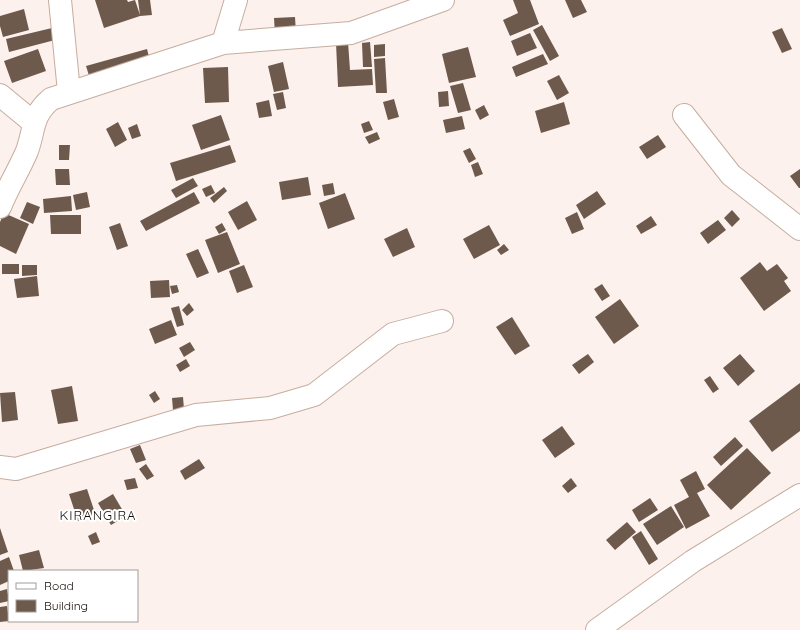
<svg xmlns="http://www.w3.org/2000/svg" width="800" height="630" viewBox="0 0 800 630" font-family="Quicksand,sans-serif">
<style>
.building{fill:#6e594d}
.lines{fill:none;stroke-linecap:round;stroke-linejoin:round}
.minor-casing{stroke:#c6ada0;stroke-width:24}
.minor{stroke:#fff;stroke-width:22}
.labels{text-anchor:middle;stroke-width:4;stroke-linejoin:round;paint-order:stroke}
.quarter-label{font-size:13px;letter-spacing:1px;fill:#140c08;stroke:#fff}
</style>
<rect width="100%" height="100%" fill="#fcf1ec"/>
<path class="building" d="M95,0H127L128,2L135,0L140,15L138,0H150L152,15L140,16L104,28Z
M513,0H530L539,24L510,36L503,20L518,13Z
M565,0H581L587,12L573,18Z
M24,9L29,30L3,37L0,26V16Z
M295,17L296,33L275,34L274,18Z
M542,25L559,56L550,61L533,30Z
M52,28L55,40L9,52L6,39Z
M782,28L792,49L782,53L772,32Z
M530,33L537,48L517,56L511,41Z
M348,42L350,70L372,69L373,85L338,87L336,43Z
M370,42L372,67H363L362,43Z
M385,44V56L374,57V45Z
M468,47L476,77L449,83L442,54Z
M38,49L46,71L12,83L4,61Z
M147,49L151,65L91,82L86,66Z
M543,54L548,64L516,77L512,67Z
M385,58L387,93H376L374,59Z
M283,62L289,89L274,92L268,66Z
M228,67L229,102L205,103L203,68Z
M559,75L569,93L557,100L547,81Z
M463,83L471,110L458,113L450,86Z
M448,91L449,106L439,107L438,92Z
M283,92L286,108L277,110L273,94Z
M394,99L399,117L388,120L383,102Z
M269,100L272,116L259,118L256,103Z
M564,102L570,124L541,133L535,111Z
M484,105L489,115L480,120L475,110Z
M221,115L230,140L201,150L192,125Z
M462,116L465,129L446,133L443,120Z
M369,121L373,130L364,133L361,124Z
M118,122L127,140L115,147L106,129Z
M137,124L141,136L132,139L128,128Z
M377,132L380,139L369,144L365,137Z
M658,135L666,147L647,159L639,147Z
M59,145H70L69,160H59Z
M230,145L236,162L176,181L170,163Z
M470,148L476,159L469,163L463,151Z
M478,162L483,174L475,177L471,165Z
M55,169H69L70,185H56Z
M800,169V188H799L790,176Z
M308,177L311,195L282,200L279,182Z
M193,178L198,186L176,198L171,190Z
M333,183L335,194L324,196L322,185Z
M211,185L215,193L206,197L202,189Z
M224,187L227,191L214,203L210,198Z
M597,191L606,204L584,219L576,205Z
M87,192L90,207L76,210L73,195Z
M194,192L200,203L146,231L140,221Z
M345,193L355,219L328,229L319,203Z
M71,196L72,211L44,213L43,199Z
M247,201L257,220L238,230L228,212Z
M27,202L40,207L33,224L20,218Z
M732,210L740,219L732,227L724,218Z
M577,212L584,229L572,234L565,218Z
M4,213L29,224L16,254L0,246V222Z
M50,215H81V234H51Z
M651,216L657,225L641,234L636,226Z
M718,220L726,230L708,244L700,233Z
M120,223L128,246L117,250L109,227Z
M222,223L226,230L219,234L215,227Z
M489,225L500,245L474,259L463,239Z
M407,228L415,247L393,257L384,239Z
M227,232L240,264L218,273L205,240Z
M504,244L509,250L501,255L497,250Z
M198,249L209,273L197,278L186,254Z
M760,262L767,271L777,264L788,278L784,281L791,291L764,311L740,278Z
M2,264H19V274H2Z
M22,265H37V275L22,276Z
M244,265L253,287L237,293L229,271Z
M37,276L39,296L17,298L14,279Z
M169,280L170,297L151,298L150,281Z
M602,284L610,296L602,301L594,289Z
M177,285L179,292L172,294L170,286Z
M620,299L639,326L614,344L595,317Z
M189,303L194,310L187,316L182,310Z
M179,306L184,325L177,327L171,308Z
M512,317L530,346L515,355L496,327Z
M171,320L177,335L155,344L149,329Z
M190,342L195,350L184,357L179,348Z
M588,354L594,362L579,374L572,365Z
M740,354L755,371L738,386L723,368Z
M186,359L190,366L180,372L176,365Z
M710,376L719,389L713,393L704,380Z
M800,383V431L772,452L749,421Z
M72,386L78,421L58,424L51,390Z
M155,391L160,399L154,403L149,395Z
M15,392L18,420L2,422L0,393Z
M183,397L184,409L173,410L172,398Z
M562,426L575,444L555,458L542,440Z
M735,437L743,446L721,466L713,457Z
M140,445L146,460L136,463L130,449Z
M747,448L771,473L731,510L707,485Z
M199,459L205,468L185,480L180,471Z
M146,464L154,476L147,480L139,469Z
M696,471L705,489L697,493L710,516L686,529L674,505L689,497L680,480Z
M135,478L138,488L127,490L124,480Z
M571,478L577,486L568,493L562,486Z
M87,489L96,516L78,521L69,494Z
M113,494L126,516L111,525L98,503Z
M650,498L658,510L639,522L632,510Z
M671,506L684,527L657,545L643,524Z
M627,522L636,532L615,550L606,540Z
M0,528L8,552L0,555Z
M641,531L658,559L649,565L632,537Z
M96,532L100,542L92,545L88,536Z
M39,550L44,568L23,571L19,555Z
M9,557L14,571H9V581L0,585V561Z
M7,589L9,601L0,603V591Z
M7,606L9,621L0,622V607Z"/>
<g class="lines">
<defs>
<path id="minor" d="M60,0L69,92
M223,43L236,0
M0,95L34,123
M684,115L731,175L800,229
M0,207C8,187 19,170 27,151C35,129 31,116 51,99L223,43L351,33L443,0
M0,467L16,469L196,415L270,408L314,395L393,334L442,321
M597,630L693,561L800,495"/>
</defs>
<use href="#minor" class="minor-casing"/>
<use href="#minor" class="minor"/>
</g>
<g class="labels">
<g class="quarter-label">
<text x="98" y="520">KIRANGIRA</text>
</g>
</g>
<rect x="8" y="570" width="130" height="52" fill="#ffffff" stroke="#a19e9c"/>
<rect x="16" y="583" width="20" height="6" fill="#ffffff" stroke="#a19e9c"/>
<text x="44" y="590" font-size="12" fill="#140c08">Road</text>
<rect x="16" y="600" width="20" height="12" fill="#6e594d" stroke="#a19e9c"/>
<text x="44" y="610" font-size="12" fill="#140c08">Building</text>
</svg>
